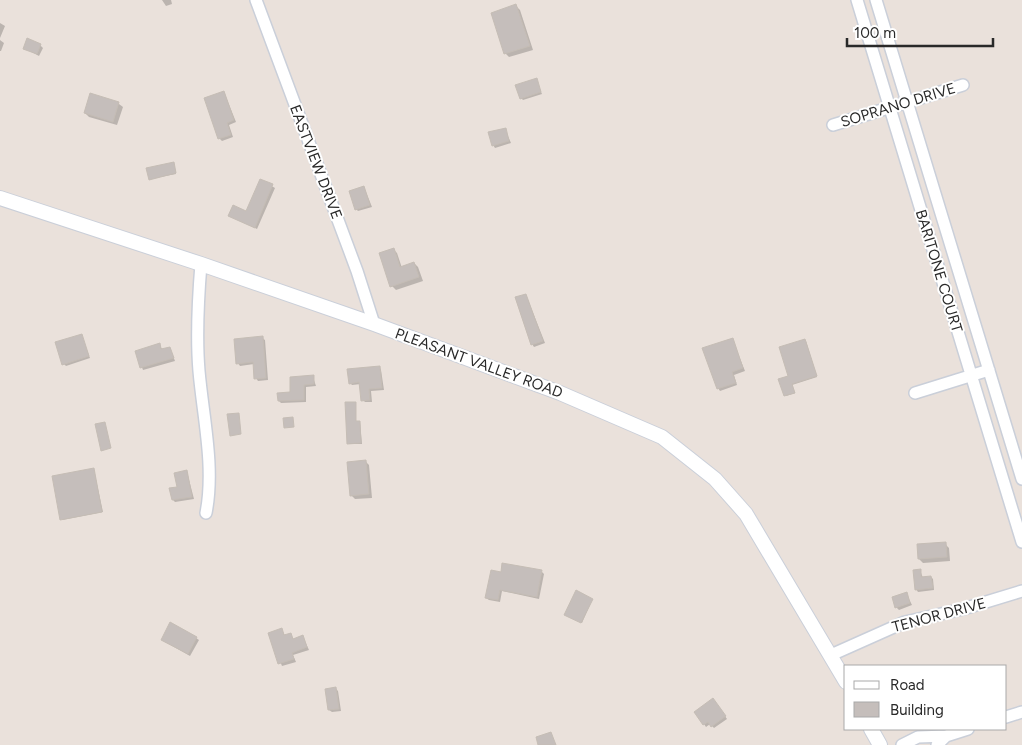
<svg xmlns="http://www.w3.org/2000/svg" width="1022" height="745" viewBox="0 0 1022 745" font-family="Figtree,sans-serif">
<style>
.shadow{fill:#0003}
.building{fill:#c5bebb;stroke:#c5bdb5}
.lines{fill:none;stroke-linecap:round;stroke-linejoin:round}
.minor-casing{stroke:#cacfd9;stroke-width:14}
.tertiary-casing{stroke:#cacfd9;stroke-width:16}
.minor{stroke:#fff;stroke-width:11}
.tertiary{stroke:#fff;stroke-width:14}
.labels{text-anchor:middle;stroke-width:4;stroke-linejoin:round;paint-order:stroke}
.street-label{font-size:15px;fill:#292929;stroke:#fff}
</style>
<rect width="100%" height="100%" fill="#eae1db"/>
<path class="shadow" d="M162,0H171L172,4L166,6Z
M516,6L520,10L533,50L509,57L505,53Z
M0,23L5,26L0,38Z
M0,40L4,43L1,51H0Z
M40,45L43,48L39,56L24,48Z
M536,80L542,94L523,100L521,98Z
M224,92L236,122L229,125L233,137L222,141L219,138Z
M91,95L119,104L123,107L117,125L89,117L85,113Z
M505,129L511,143L495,148L493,145Z
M174,164L176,174L150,179Z
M261,180L275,188L257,229L230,216L247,213Z
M364,187L372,207L358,211L356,209Z
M393,249L397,253L402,268L414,263L418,267L423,281L396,290L392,286Z
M526,295L545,343L534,347L532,344Z
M81,335L90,358L66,366L64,364Z
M262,338L265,340L268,380L258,381L256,378L254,364L240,366L238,363Z
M732,339L745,371L734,375L737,385L720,391L718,388Z
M806,341L817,377L792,385L795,393L786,396L790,377Z
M159,345L163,350L170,348L175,361L143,370L136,352Z
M379,367L381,370L384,390L371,391L372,402H365L363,400L361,384L352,385L350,383Z
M313,377L316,386L306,387V402L281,403L279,401Z
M355,403L356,423H360L362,444H349Z
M365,461L369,465L372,498L355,499L351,495Z
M94,470L103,512L62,520Z
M187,472L194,499L175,502L173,500Z
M945,544L949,548L950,561L923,563L919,559Z
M503,564L542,572L544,574L539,599L502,591L500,602L489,600L486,598L502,573Z
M920,570L923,578L931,577L933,579L934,590L918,592L916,589Z
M906,593L912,605L899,610L896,607Z
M592,600L582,623L566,615Z
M282,630L285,636L290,634L294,640L303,637L309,650L293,655L296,662L282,666L269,634Z
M196,638L199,640L190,656L162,640Z
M336,689L338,691L341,711L332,712L329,710Z
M715,702L727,719L714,728L710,724L706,727L704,724Z"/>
<path class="building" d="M516,4L530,46L504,54L491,13Z
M27,38L41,44L37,54L23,49Z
M537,78L541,92L520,99L515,85Z
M224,91L234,120L227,123L231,135L218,139L204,98Z
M90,93L119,102L113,122L84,113Z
M506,128L509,141L492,146L488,132Z
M174,162L176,173L149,180L146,168Z
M260,179L273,184L255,228L228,216L233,205L246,211Z
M364,186L370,205L355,210L349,191Z
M394,248L400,267L414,262L419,277L390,287L379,253Z
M526,294L543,341L531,345L515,297Z
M82,334L89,356L62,365L55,342Z
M263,336L266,378L254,379L253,362L236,364L234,339Z
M733,338L743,368L732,372L736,383L717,389L702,348Z
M805,339L817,376L792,384L795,393L784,396L778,379L788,376L779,347Z
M160,343L161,349L170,347L174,358L140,368L135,351Z
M380,366L382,388L369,389L370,400L361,401L359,382L349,384L347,369Z
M314,375V384L304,385V400L278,401L277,393L290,392V377Z
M345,402H356V421H360L361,443L347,444Z
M239,413L241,434L230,436L227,414Z
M293,417L294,427L284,428L283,418Z
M105,422L111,448L101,451L95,424Z
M366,460L369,494L350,496L347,462Z
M94,468L102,512L60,520L52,476Z
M187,470L192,497L172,500L169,488L177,487L174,473Z
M946,542L947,557L918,559L917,544Z
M502,563L542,570L537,597L500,590L498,600L485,598L491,570L501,572Z
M921,569V577L931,576L933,588L915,590L913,570Z
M576,590L593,599L581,623L564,615Z
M907,592L910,603L895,608L892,597Z
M170,622L197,637L188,654L161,640Z
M282,628L284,635L291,633L293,639L303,635L307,647L292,653L294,659L278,664L268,633Z
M336,687L339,709L328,710L325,689Z
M713,698L726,716L711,727L708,722L703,725L694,712Z
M551,732L556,745H538L536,737Z"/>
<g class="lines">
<defs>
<path id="minor" d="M256,0L357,271L374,324
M857,0L1022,542
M876,0L1022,479
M833,125L963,85
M201,264C198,300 196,335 199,371C203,417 215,467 206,513
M915,393L989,370
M831,655L905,622L963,609L1022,591
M1006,717L1022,712
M946,736L968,729
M902,745L918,737L946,736L937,745"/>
<path id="tertiary" d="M0,198L201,264L374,324L560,393L662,437L715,479L746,514L846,682
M871,729L880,745"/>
</defs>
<use href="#minor" class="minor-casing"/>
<use href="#tertiary" class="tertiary-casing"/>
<use href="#minor" class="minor"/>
<use href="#tertiary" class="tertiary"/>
</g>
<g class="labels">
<g class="street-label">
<text transform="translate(898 105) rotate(-17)" y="5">SOPRANO DRIVE</text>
<text transform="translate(316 162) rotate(69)" y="5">EASTVIEW DRIVE</text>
<text transform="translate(939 271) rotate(73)" y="5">BARITONE COURT</text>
<text transform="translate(479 363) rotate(20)" y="5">PLEASANT VALLEY ROAD</text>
<text transform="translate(939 615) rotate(-15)" y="5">TENOR DRIVE</text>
</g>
</g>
<rect x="844" y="665" width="162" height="65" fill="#ffffff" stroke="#a9a9a9"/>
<rect x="854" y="681" width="25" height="8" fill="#ffffff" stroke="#a9a9a9"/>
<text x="890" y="690" font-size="15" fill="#292929">Road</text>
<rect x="854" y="702" width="25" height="15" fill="#c5bebb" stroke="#a9a9a9"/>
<text x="890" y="715" font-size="15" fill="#292929">Building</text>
<path d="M847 38v8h146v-8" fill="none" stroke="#292929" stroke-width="2.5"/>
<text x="854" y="38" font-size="15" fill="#292929" stroke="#ffffff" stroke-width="4" paint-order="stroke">100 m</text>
</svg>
